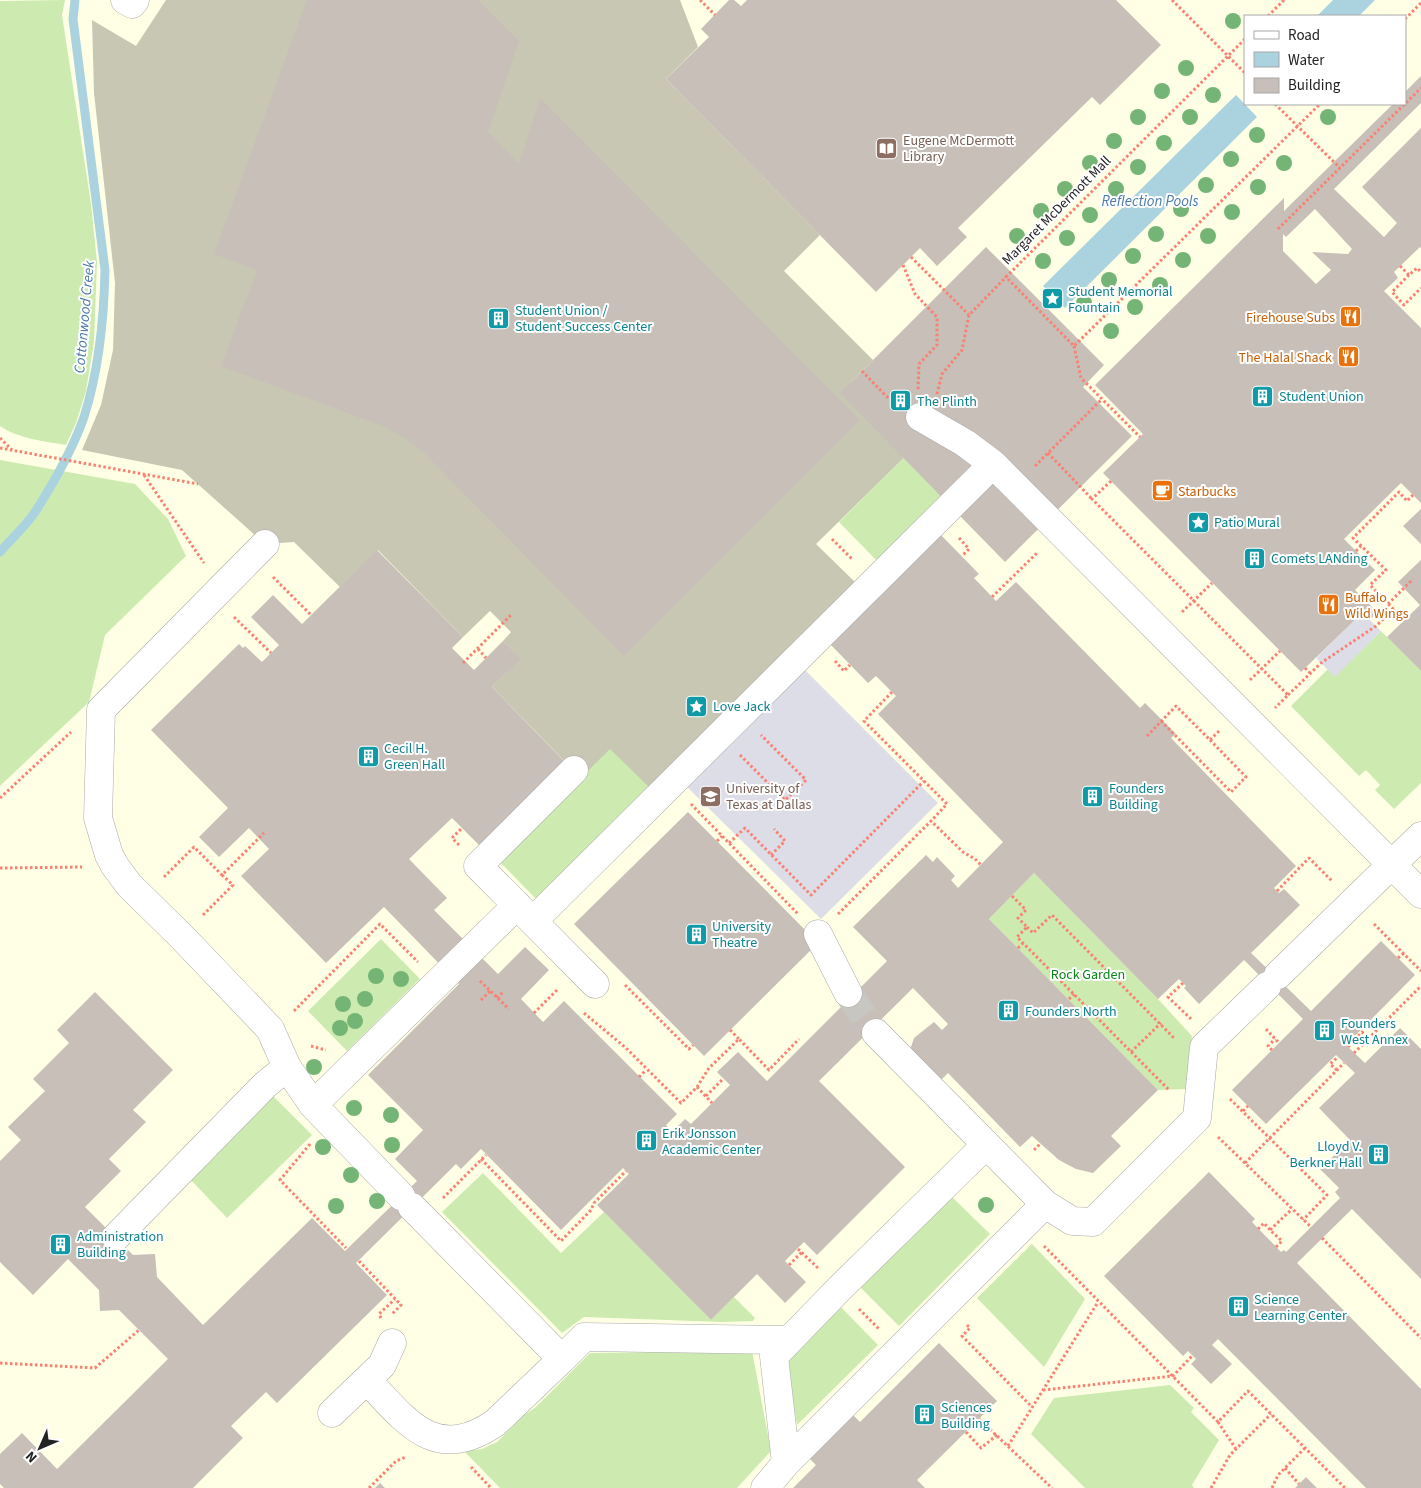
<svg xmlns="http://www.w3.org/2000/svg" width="1421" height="1488" viewBox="0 0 1421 1488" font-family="'Source Sans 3',sans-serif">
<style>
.education{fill:#ffffe5;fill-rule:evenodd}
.construction{fill:#c7c7b4}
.grass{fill:#cdebb0}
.plaza{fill:#dddde8}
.water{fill:#aad3df}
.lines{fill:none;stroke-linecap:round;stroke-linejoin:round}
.stream{stroke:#aad3df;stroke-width:9}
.building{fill:#c7bfb8;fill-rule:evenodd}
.street-tunnel{stroke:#c8c6c1;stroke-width:28;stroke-dasharray:28 14;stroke-linecap:butt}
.street-casing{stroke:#a9a9a9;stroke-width:29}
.path{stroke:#fa8072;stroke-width:3;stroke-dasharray:2.5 2.5;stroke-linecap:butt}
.street{stroke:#fff;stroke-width:28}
.tree{fill:#74b475}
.labels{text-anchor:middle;stroke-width:4;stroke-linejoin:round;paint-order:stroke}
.education-label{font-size:14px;fill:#785e54;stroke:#fff;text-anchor:start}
.street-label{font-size:14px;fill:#222;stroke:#fff}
.culture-label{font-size:14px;fill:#0d838f;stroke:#fff;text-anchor:start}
.food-label{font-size:14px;fill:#c56008;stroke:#fff;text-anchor:end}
.park-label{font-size:14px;fill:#0c8416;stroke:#fff}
.water-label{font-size:15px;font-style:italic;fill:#4a7aab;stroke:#fff}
</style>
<rect width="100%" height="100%" fill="#f2efe9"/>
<path class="education" d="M0,0H1421V1488H0ZM1245,16H1405V104H1245Z"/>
<path class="construction" d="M166,0H680L698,47L666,79L820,235L784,271L873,360L850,383L891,423L912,450L816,544L857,584L650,788L581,778L492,687L520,659L503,641L511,632L490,611L463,637L378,550L340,587L294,542L265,544L182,470L82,450L101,405L113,350L115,283L94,93L92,20L136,46Z"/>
<path class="grass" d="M65,0L62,15L91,204L97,262L94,342L86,391L76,423L66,445C44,441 19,439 0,426V1Z
M912,450L952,491L879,563L839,522Z
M0,460L135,484L168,519L186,556L105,635L89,702L0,786Z
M1381,631L1421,671V783L1394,809L1375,790L1380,785L1366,770L1359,776L1291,706L1328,669L1335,676Z
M610,749L650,788L537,900L498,860Z
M1034,873L1158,999L1192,1036L1186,1089L1158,1090L989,919Z
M381,939L420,979L347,1051L308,1011Z
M273,1096L312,1135L227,1218L190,1179Z
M483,1173L561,1253L604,1212L711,1320L734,1297L755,1318L753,1321L722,1322L584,1317L562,1333L442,1212Z
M949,1194L990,1234L899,1326L858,1285Z
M1032,1244L1085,1299L1044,1367L977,1298Z
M838,1304L878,1345L797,1425L788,1372L790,1352Z
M752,1351L771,1451L737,1488H500L464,1451L482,1449L497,1442L524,1415L536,1407L590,1353Z
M1170,1385L1194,1408L1191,1412L1219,1440L1192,1485L1194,1488H1085L1031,1434L1054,1398Z"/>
<path class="plaza" d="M1360,615L1370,620L1381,631L1335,677L1316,658Z
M799,664L938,803L821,919L682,782Z"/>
<path class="water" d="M1333,0H1375L1359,16H1317Z
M1236,95L1257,117L1065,308L1043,286Z"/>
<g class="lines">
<path class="stream" d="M0,552C11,539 25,527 35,512C53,484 73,448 84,417C99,370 104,319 105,270L73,19L75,0"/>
</g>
<path class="building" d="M307,0H478L519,41L488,132L519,164L540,98L860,420L624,656L423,452L406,439L385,427L221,366L257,270L214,254Z
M729,0H734L741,6L747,0H1116L1161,45L1100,105L1092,97L958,228L967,237L937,266L920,248L876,292L666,79L709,37L701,29Z
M1421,76V103L1334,189L1384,237L1397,223L1362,187L1421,128V248L1420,247L1394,272L1398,278L1384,291L1421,328V503L1401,483L1344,539L1375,570L1355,590L1377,612L1370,620L1360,615L1301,672L1103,473L1143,434L1095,385L1284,198V211L1393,104H1405V92ZM1315,209L1352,249L1348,254L1312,252L1331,270L1316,284L1283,251V234L1286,237Z
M986,247L1104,365L1083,387L1132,436L1005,562L840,393Z
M1421,509V544L1403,526Z
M941,535L979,574L974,578L996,601L1016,582L1140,708L1145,703L1176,734L1171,738L1296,866L1274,888L1279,893L1284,889L1300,905L1251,953L1311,1011L1381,941L1415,975L1346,1045L1365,1063L1400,1028L1421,1049V1279L1352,1209L1297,1263L1421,1389V1488H1366L1218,1339L1212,1345L1232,1364L1211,1384L1191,1364L1196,1359L1188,1351L1183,1356L1104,1276L1209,1172L1255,1219L1252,1222L1281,1252L1284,1250L1286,1252L1340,1198L1335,1192L1339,1188L1320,1169L1350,1140L1319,1108L1355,1073L1336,1055L1266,1124L1232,1090L1303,1019L1244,960L1199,1004L1184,988L1186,986L1179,979L1158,999L1034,873L989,919L1158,1090L1111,1136L1121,1146L1093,1173L1076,1169L1059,1160L1032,1136L1020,1147L948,1073L940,1081L910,1050L914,1038L934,1022L942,1030L948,1024L913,988L819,1081L905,1167L817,1255L804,1242L785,1261L806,1282L785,1303L757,1274L711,1320L597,1205L629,1174L623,1168L561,1230L481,1149L461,1169L456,1164L356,1263L387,1295L277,1403L266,1392L231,1426L243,1438L193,1488H4L0,1484V1454L22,1433L57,1469L168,1359L119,1310L100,1311L99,1290L68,1259L33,1295L0,1262V1161L21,1140L8,1127L45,1091L33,1079L69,1043L57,1030L95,992L173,1070L133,1110L146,1122L109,1159L121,1171L85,1207L133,1255L155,1254L157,1277L203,1325L312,1218L345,1251L417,1181L395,1159L423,1130L368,1075L459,984L384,907L326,963L241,876L269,849L249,828L219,857L199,837L228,808L151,730L239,644L243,648L245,646L262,662L279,645L251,617L273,595L302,624L377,550L463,637L452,648L474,670L503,641L521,659L492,687L568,765L483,849L452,818L409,859L447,898L434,910L498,974L525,947L549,970L521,999L543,1022L564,1001L677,1114L666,1125L672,1132L685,1119L691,1124L730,1085L717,1072L738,1052L767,1081L887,961L853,927L926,855L933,862L937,857L955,876L951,880L958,888L1003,842L878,714L896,696L876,676L868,683L830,644Z
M1421,560V671L1387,637L1420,605L1398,582Z
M688,812L818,943L704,1056L574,924Z
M939,1343L997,1401L917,1480L925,1488H793L816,1465L805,1454L849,1411L860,1422Z
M1306,1477L1317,1488H1295Z
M380,1483L385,1488H375Z"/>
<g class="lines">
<path class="street-tunnel" d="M848,993L876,1033"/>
<defs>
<path id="street" d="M125,0L132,4L135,0
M920,417L965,443L993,464L1421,894
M265,544L101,710L98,818L109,855L115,866L129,885L182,937L270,1029L287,1067L313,1105L401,1196
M574,770L478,866L595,984
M533,921L993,464
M818,934L848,993
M1278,975L1421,836
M876,1033L1045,1204L1072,1221L1093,1222L1197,1118L1204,1047L1267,986
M313,1105L517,905
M412,1207L562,1359L584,1337L788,1340
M116,1237L265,1085L287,1067
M367,1380C406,1421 435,1464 495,1423L562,1359
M332,1413L382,1365L392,1343
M786,1463L774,1356L839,1289L986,1145
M765,1488L786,1463L1045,1204"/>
</defs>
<use href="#street" class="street-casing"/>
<path class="path" d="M700,0L715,15
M1172,0L1245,73
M1268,16L1284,0
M1405,19L1421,3
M1245,39L1006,277L1074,346L1320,104
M1275,104L1340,168
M1278,229L1421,88
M911,257L969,315
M903,265L915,294L937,317V345L919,364L918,390
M1400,266L1409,275L1417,268L1421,272
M1409,275L1392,292L1404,305L1421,288
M1074,346L1081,378L1140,437
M862,371L886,396L896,402
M937,394L942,374L962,350L969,315L1006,277
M0,438L12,450
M0,448L198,484
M1048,453L1092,499
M1035,466L1102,399
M144,475L204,563
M1111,481L1092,499L1288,695L1275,708
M959,538L969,549L962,556
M832,539L853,560
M1356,551L1361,546
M273,577L311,615
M992,597L1038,552
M1388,604L1413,579
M1182,612L1212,583
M234,617L271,653
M1404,620L1370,585L1386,570L1353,538L1399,492L1407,501L1413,495
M478,649L486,658
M835,661L844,671L850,665
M463,663L511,615
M1305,668L1310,673
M1250,680L1280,651
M892,692L864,721L947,804L931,821
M1288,695L1321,663L1376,626L1394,609
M1161,721L1231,792L1246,777L1210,740
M1147,736L1176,706L1210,740L1219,731
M740,755L785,800L806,780L761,735
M0,798L71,732
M691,804L798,914
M717,841L722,836
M729,843L745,828L811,895L924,781
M459,845L452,838L462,828
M771,855L785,841L774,829
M0,868L82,867
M164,877L194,847L222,875
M1277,891L1309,858L1333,882
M1012,896L1026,910L1018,918L1027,927L1017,937L1170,1091
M838,914L931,821L963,852L975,859L981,865
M203,915L233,885L222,875L264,833
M1374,924L1421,971
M1027,927L1033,933L1052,915L1175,1039
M1018,948L1023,943
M1398,958L1404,953
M480,981L509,1009
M1183,983L1168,997L1191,1019
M625,985L689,1049L693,1045
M497,998L504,991
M1069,999L1074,994
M481,1000L490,991
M294,1011L380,924L418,962
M534,1013L558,989
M584,1013L626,1048L681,1103L697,1087L709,1068L739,1039L769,1070L799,1039
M1266,1029L1279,1043
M730,1030L739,1039
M311,1046L326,1050
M1348,1047L1362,1032L1369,1038
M1272,1050L1268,1046L1275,1039
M1131,1052L1161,1023
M1354,1053L1421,986
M1337,1070L1330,1064L1338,1057
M639,1077L646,1070
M697,1087L712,1103
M706,1096L723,1079
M1230,1099L1327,1195L1303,1220
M1243,1111L1248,1106
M1218,1137L1311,1227
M310,1144L280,1180L346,1248
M1034,1150L1040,1144
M481,1159L561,1241L591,1210L594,1203L626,1171
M1245,1163L1344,1063
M443,1198L486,1155
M1258,1229L1264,1223L1270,1230
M1322,1238L1421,1338
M1044,1246L1218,1422L1248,1391L1345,1488
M1276,1247L1282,1241L1270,1230L1292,1209
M798,1249L819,1269
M359,1261L401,1305L392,1314
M789,1265L802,1252
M859,1309L879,1329
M381,1318L379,1314L395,1299
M967,1325L970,1328L962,1336L1032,1407
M0,1363L95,1368L139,1330
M1043,1390L1173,1376L1192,1356
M979,1419L1052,1488
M1218,1422L1236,1449
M966,1432L981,1448L997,1435
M1008,1446L1098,1302
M471,1467L491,1488
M1285,1468L1299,1484
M369,1488L396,1461L406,1457
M1211,1488L1230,1455L1271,1414
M1272,1488L1278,1475L1305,1448"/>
<use href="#street" class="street"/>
</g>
<g class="tree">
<circle cx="1233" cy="21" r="8"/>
<circle cx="1186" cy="68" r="8"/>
<circle cx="1162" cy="91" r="8"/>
<circle cx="1213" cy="95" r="8"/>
<circle cx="1138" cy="117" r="8"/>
<circle cx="1190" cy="117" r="8"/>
<circle cx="1328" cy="117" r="8"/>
<circle cx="1257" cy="135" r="8"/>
<circle cx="1114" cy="141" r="8"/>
<circle cx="1164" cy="143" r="8"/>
<circle cx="1231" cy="159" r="8"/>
<circle cx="1090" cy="163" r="8"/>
<circle cx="1284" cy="163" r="8"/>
<circle cx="1138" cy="167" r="8"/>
<circle cx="1206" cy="185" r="8"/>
<circle cx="1258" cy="187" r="8"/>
<circle cx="1065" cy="189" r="8"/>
<circle cx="1116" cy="189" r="8"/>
<circle cx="1181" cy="209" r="8"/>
<circle cx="1041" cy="211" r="8"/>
<circle cx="1232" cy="212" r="8"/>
<circle cx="1090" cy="215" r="8"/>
<circle cx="1156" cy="234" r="8"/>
<circle cx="1017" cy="236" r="8"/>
<circle cx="1208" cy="236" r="8"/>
<circle cx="1067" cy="238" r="8"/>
<circle cx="1133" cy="256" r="8"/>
<circle cx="1183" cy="260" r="8"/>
<circle cx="1043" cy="261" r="8"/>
<circle cx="1109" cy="280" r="8"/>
<circle cx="1160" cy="285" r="8"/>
<circle cx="1084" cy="303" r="8"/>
<circle cx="1135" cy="307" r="8"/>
<circle cx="1111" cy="331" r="8"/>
<circle cx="376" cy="976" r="8"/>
<circle cx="401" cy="979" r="8"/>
<circle cx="365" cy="999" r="8"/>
<circle cx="343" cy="1004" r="8"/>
<circle cx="355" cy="1021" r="8"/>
<circle cx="340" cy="1028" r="8"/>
<circle cx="314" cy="1067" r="8"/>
<circle cx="354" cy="1108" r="8"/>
<circle cx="391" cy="1115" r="8"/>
<circle cx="392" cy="1145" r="8"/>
<circle cx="323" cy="1147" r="8"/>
<circle cx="351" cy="1175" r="8"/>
<circle cx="377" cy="1201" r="8"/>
<circle cx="986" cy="1205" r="8"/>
<circle cx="336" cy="1206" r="8"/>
</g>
<defs>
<symbol id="library-square" viewBox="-11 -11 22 22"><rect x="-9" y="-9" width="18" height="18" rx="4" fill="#8d6e63" stroke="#fff"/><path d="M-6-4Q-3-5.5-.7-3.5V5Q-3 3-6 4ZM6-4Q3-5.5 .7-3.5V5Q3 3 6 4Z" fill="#fff"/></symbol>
<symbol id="sight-square" viewBox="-11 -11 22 22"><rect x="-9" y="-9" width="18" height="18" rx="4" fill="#0f9aa8" stroke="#fff"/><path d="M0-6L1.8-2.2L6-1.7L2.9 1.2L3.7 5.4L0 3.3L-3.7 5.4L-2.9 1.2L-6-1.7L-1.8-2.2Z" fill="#fff"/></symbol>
<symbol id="restaurant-square" viewBox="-11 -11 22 22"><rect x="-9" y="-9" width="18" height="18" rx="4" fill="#e8710a" stroke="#fff"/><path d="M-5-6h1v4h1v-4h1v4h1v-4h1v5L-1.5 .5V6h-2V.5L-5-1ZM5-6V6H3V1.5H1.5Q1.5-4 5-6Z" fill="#fff"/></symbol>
<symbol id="building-square" viewBox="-11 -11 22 22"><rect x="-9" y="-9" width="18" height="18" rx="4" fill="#0f9aa8" stroke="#fff"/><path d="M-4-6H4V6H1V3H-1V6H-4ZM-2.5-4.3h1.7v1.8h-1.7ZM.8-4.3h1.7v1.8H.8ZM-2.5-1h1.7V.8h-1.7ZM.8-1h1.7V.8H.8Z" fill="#fff"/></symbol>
<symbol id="cafe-square" viewBox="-11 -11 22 22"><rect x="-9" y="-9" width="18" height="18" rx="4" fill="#e8710a" stroke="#fff"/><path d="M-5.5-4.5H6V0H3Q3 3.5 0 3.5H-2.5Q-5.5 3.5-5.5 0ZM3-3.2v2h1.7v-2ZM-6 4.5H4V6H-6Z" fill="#fff"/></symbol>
<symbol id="university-square" viewBox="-11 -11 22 22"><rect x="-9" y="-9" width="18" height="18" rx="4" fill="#8d6e63" stroke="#fff"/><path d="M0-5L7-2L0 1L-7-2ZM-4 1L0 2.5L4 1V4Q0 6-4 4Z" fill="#fff"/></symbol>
</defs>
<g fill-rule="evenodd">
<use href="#library-square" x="874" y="136" width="25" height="25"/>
<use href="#sight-square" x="1040" y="286" width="25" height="25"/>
<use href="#restaurant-square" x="1338" y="304" width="25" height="25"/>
<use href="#building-square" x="486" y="306" width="25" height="25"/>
<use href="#restaurant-square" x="1336" y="344" width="25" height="25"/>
<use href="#building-square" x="1250" y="384" width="25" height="25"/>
<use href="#building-square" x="888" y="388" width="25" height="25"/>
<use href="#cafe-square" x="1150" y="478" width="25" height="25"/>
<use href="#sight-square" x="1186" y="510" width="25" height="25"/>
<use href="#building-square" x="1242" y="546" width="25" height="25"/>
<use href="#restaurant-square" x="1316" y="592" width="25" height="25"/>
<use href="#sight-square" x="684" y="694" width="25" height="25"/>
<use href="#building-square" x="356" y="744" width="25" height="25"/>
<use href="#university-square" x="698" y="784" width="25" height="25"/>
<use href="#building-square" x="1080" y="784" width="25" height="25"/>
<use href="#building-square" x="684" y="922" width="25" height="25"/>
<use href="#building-square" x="996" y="998" width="25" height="25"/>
<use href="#building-square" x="1312" y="1018" width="25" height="25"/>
<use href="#building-square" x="634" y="1128" width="25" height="25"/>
<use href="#building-square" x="1366" y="1142" width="25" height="25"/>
<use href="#building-square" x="48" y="1232" width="25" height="25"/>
<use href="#building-square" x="1226" y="1294" width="25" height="25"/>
<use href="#building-square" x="912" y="1402" width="25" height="25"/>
</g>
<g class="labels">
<g class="education-label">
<text x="903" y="145">Eugene McDermott<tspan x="903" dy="16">Library</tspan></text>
<text x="726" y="793">University of<tspan x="726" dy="16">Texas at Dallas</tspan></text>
</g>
<g class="street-label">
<text transform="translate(1056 210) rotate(-45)" y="5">Margaret McDermott Mall</text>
</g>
<g class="culture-label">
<text x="1068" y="296">Student Memorial<tspan x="1068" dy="16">Fountain</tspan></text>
<text x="515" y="315">Student Union /<tspan x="515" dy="16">Student Success Center</tspan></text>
<text x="1279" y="401">Student Union</text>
<text x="917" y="406">The Plinth</text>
<text x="1214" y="527">Patio Mural</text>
<text x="1271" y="563">Comets LANding</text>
<text x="713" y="711">Love Jack</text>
<text x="384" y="753">Cecil H.<tspan x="384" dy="16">Green Hall</tspan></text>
<text x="1109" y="793">Founders<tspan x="1109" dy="16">Building</tspan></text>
<text x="712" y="931">University<tspan x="712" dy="16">Theatre</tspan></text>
<text x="1025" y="1016">Founders North</text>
<text x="1341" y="1028">Founders<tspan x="1341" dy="16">West Annex</tspan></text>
<text x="662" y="1138">Erik Jonsson<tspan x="662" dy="16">Academic Center</tspan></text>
<text x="1362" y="1151" text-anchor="end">Lloyd V.<tspan x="1362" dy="16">Berkner Hall</tspan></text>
<text x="77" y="1241">Administration<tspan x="77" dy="16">Building</tspan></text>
<text x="1254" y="1304">Science<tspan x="1254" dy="16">Learning Center</tspan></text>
<text x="941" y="1412">Sciences<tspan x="941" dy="16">Building</tspan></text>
</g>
<g class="food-label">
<text x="1335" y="322">Firehouse Subs</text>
<text x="1332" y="362">The Halal Shack</text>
<text x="1178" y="496" text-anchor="start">Starbucks</text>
<text x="1345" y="602" text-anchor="start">Buffalo<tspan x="1345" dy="16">Wild Wings</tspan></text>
</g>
<g class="park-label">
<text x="1088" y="979">Rock Garden</text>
</g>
<g class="water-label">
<text x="1150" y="206">Reflection Pools</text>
<text transform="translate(84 317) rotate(-85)" y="5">Cottonwood Creek</text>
</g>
</g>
<rect x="1244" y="15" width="162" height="90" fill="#ffffff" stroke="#a7a7a7"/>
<rect x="1254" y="31" width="25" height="8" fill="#ffffff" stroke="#a7a7a7"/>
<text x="1288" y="40" font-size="15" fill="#222222">Road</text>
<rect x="1254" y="52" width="25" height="15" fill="#aad3df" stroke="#a7a7a7"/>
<text x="1288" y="65" font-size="15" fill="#222222">Water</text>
<rect x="1254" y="78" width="25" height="15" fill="#c7bfb8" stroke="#a7a7a7"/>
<text x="1288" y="90" font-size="15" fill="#222222">Building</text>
<g transform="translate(40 1448) rotate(225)" stroke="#ffffff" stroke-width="4" paint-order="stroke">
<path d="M0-4L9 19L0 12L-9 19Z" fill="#222222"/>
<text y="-8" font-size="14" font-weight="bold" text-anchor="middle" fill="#222222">N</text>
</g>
</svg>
